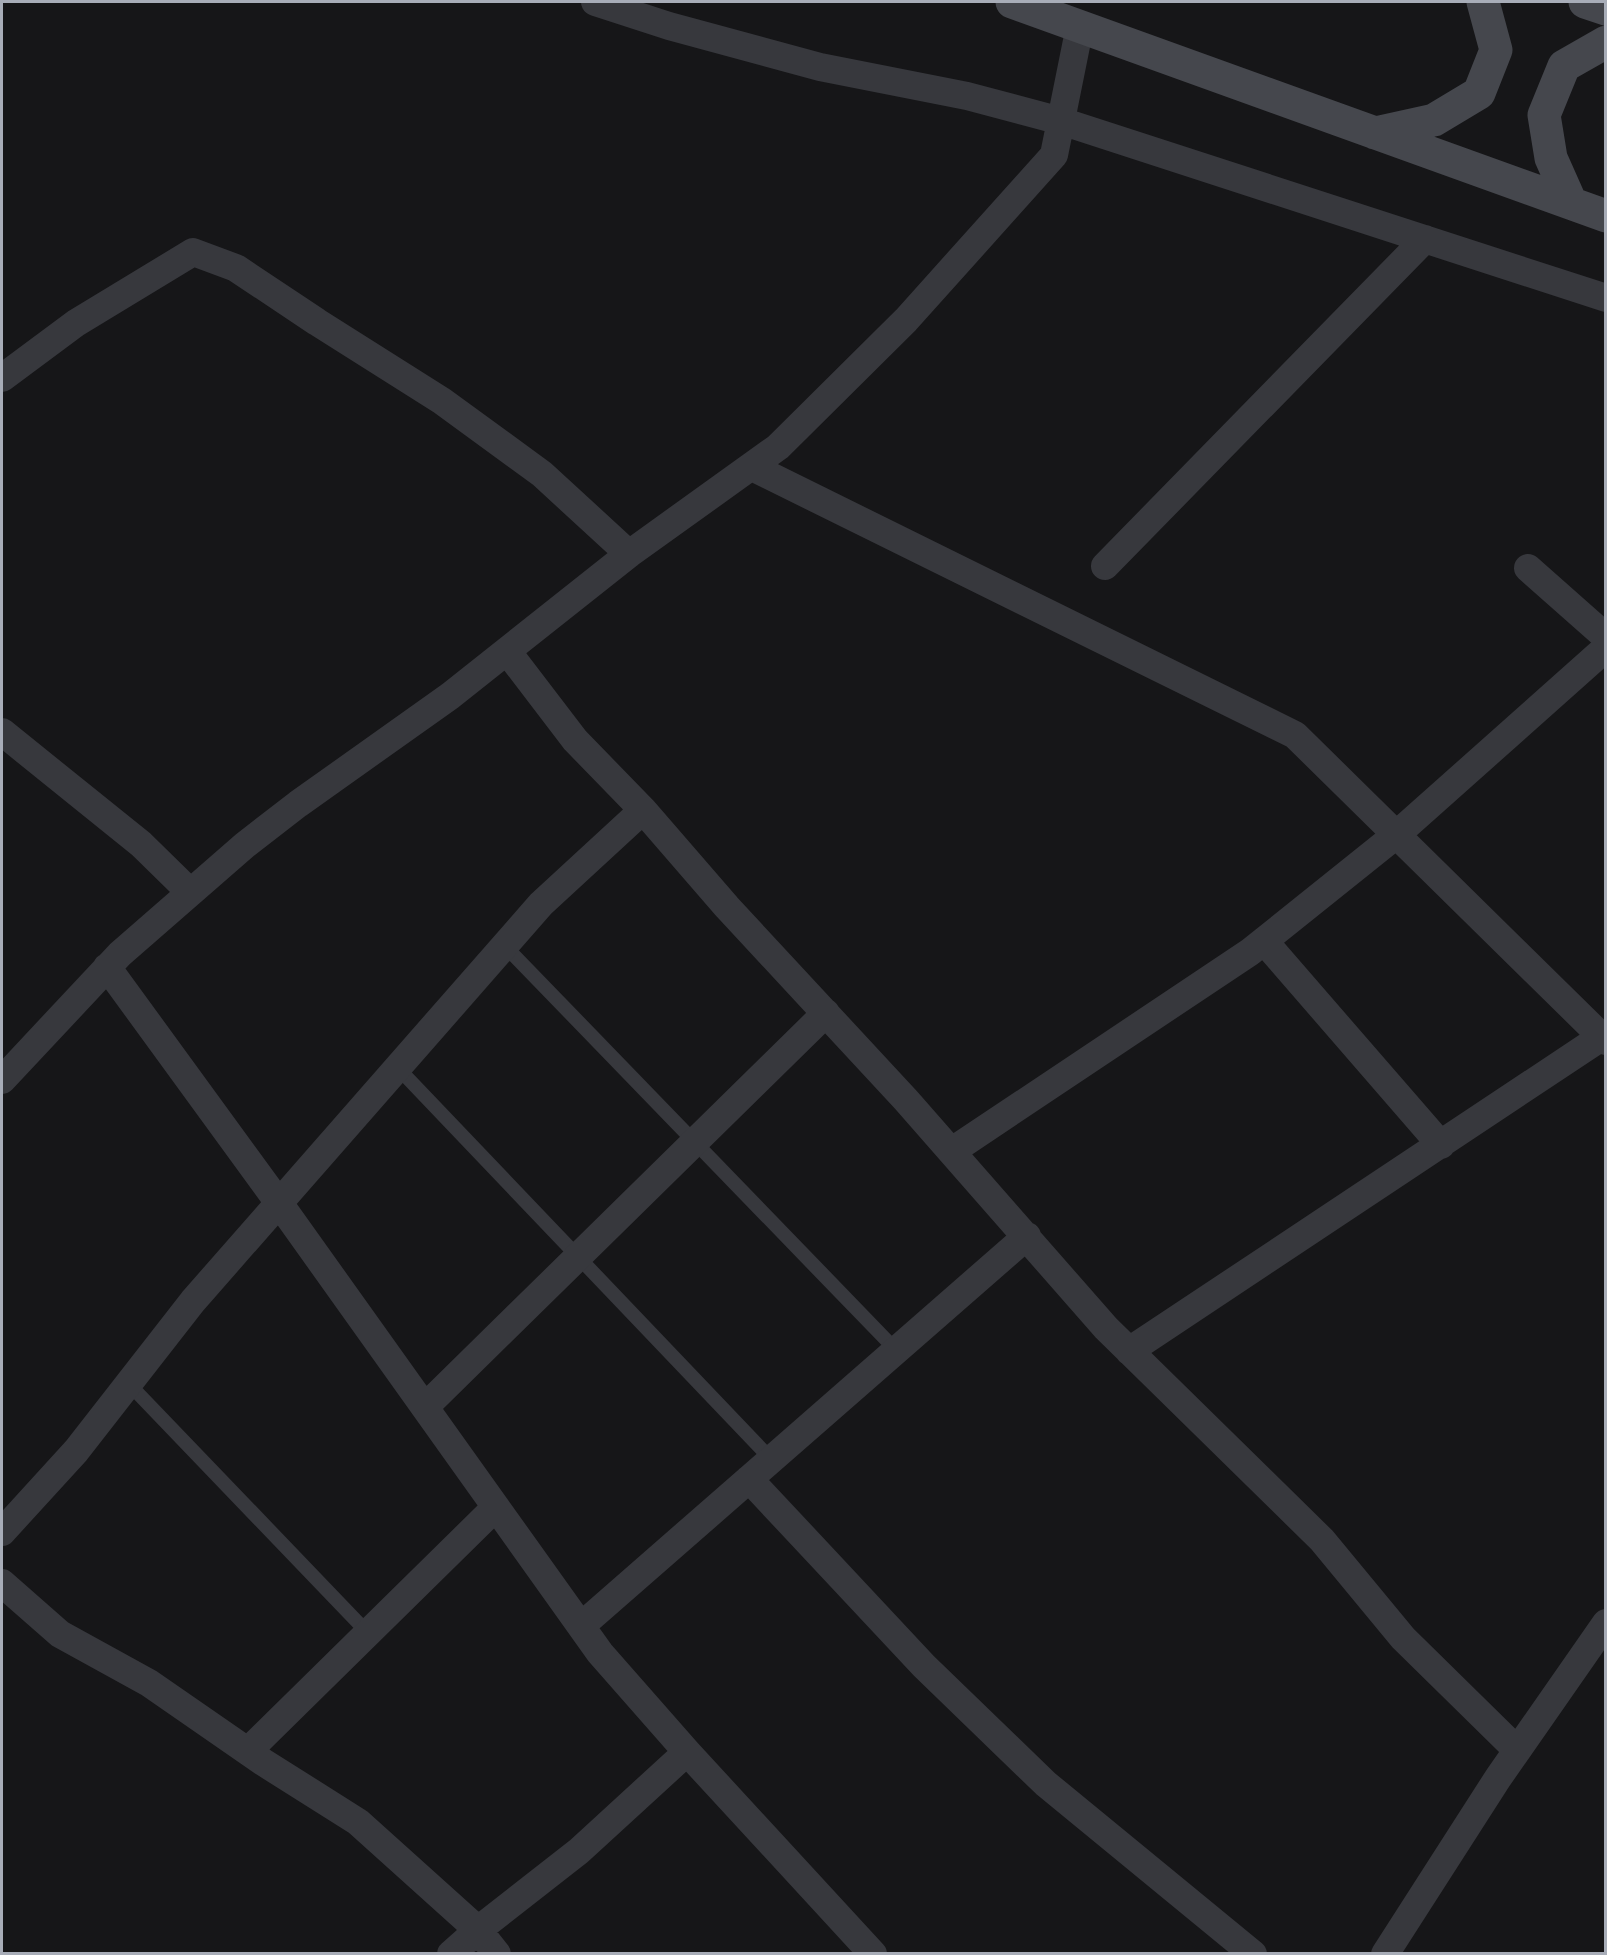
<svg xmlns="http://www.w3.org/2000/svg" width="1607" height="1955" viewBox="0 0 1607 1955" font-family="'Alegreya Sans',sans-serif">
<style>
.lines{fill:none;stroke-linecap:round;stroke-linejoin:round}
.service{stroke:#37383d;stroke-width:14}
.minor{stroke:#37383d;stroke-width:28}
.secondary{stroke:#45474d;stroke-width:33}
</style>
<rect width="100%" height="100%" fill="#161618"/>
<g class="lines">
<path class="service" d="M505,946L896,1350
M398,1068L771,1459
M129,1384L368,1633"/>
<path class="minor" d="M595,2L669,26L820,67L967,96L1061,121L1606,298
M2,378L76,323L193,252L236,268L317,322L442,401L542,474L629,554
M752,467L1295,735L1606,1041
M1105,566L1425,239
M1528,568L1606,637
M507,651L575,740L643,810L727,907L906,1100L1106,1328L1322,1540L1403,1638L1517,1750
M2,732L141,844L190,892
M1264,941L1441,1145
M107,967L279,1203L600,1653L687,1752L873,1954
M2,1080L120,954L245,845L298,804L450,696L629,554L778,447L906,320L1054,155L1080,26
M952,1151L1250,952L1396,835L1606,648
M1129,1351L1606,1034
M425,1407L826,1013
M749,1479L924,1666L1046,1784L1253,1954
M2,1532L76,1451L193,1301L541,904L643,810
M2,1583L60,1634L149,1683L263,1762L358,1822L478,1930L497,1954
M581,1626L1027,1236
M248,1751L496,1507
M451,1954L478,1930L579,1851L687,1752
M1385,1954L1498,1778L1606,1623"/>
<path class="secondary" d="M1012,2L1606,216
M1585,2L1606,9
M1375,133L1434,120L1479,93L1496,50L1483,2
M1571,203L1551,158L1544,115L1564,66L1606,42"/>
</g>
<rect width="1607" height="1955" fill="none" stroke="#a8adb8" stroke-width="6"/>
</svg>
